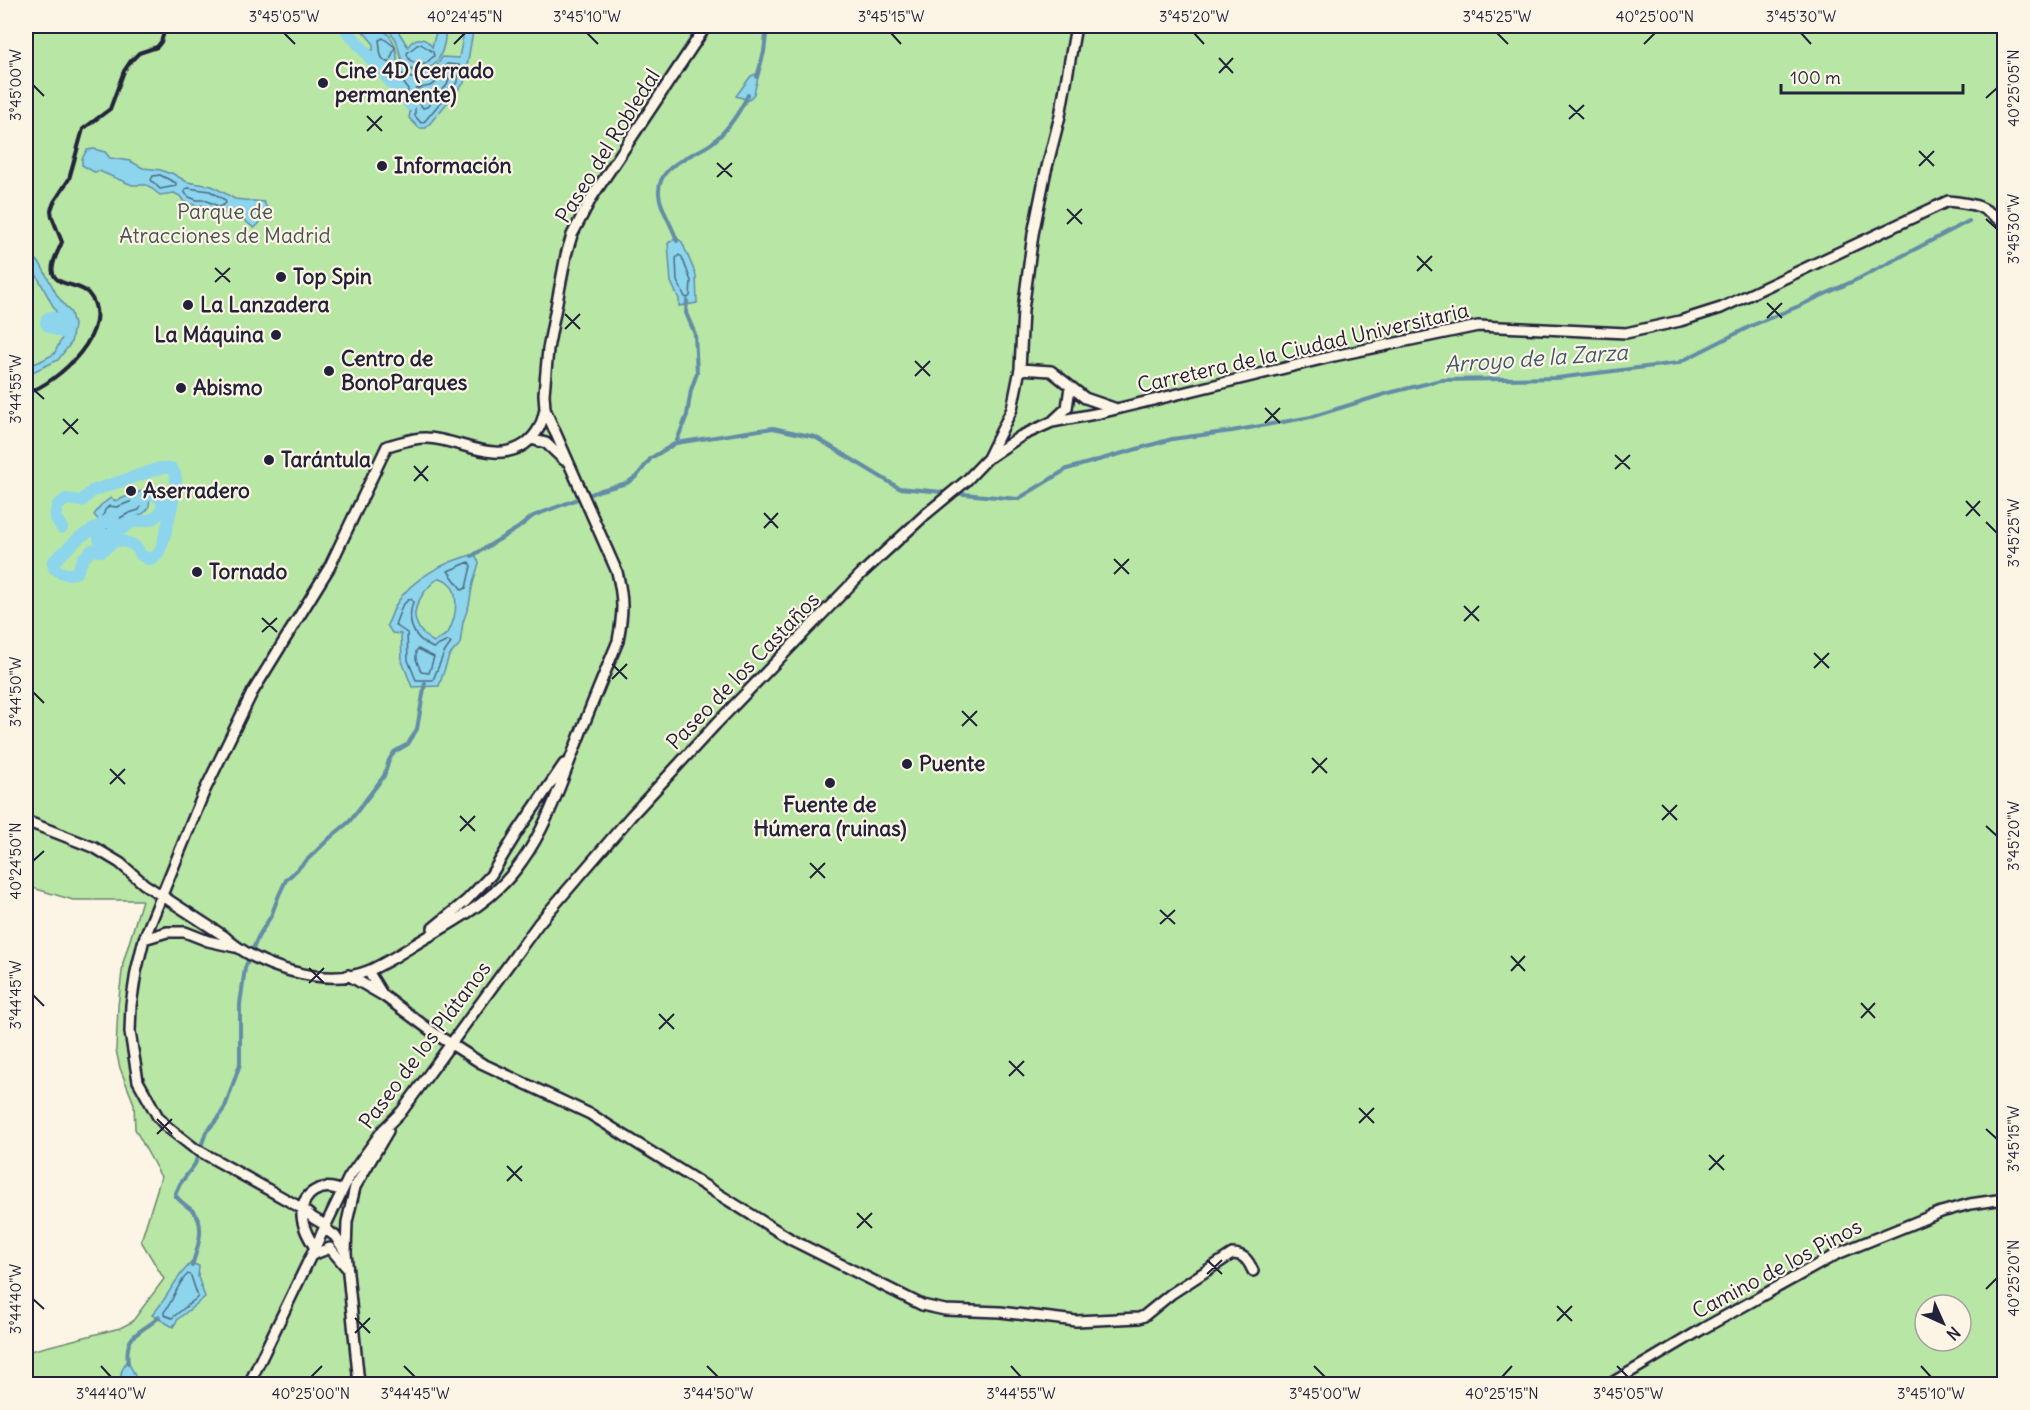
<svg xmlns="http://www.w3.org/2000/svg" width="2030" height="1410" viewBox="0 0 2030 1410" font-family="Delius,sans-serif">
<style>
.green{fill:#b8e6a4;stroke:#6d8470;stroke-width:1.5;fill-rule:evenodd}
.water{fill:#8cd5ed;stroke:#628da6;stroke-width:1.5;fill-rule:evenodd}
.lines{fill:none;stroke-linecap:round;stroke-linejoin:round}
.shore{stroke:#4c6a82;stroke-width:1.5}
.stream{stroke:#628da6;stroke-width:4}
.canal{stroke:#8cd5ed;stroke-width:12}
.river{stroke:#8cd5ed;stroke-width:22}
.street-casing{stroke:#22223b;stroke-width:14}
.street{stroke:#fcf5e5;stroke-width:9}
.rail{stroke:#22223b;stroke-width:4}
.ticks{fill:none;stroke:#22223b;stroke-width:2}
.poi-dot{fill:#22223b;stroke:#fcf5e5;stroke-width:2}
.labels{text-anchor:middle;stroke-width:4.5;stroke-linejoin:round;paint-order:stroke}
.poi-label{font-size:21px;font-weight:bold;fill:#22223b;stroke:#fcf5e5;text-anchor:start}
.street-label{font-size:21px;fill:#22223b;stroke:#fcf5e5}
.park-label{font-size:21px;fill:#485355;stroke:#fcf5e5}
.water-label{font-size:22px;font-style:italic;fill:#425870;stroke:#fcf5e5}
.neatline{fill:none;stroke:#22223b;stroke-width:2}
.ticks-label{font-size:15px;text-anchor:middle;fill:#22223b}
</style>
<rect width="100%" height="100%" fill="#fcf5e5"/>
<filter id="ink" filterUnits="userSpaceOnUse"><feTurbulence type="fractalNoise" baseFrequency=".0167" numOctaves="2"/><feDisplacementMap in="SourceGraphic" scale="12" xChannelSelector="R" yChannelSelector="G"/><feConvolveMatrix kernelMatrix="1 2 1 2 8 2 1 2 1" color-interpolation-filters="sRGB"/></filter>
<g filter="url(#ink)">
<path class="green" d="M26,26H2004V1384H26V1352L120,1328L132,1322L164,1279L141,1241L161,1177L135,1129L134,1104L120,1068L116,1050L118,1006L123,963L142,900H73L26,886ZM1925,1305H1961V1341H1925Z"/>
<path class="water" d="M338,26H348L362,43L357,47Z
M368,26C387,25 398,43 397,61C412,76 432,79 442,57L459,58L465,26H474L464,83L426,128H419L409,118L410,112L398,96L402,92L369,51L373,50V43L362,30Z
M384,26H395L408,47C414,36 425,36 432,47L436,32L435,26H444C447,35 444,49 439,58C433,70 413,76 404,63C399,57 399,47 396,40C393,35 389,30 384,26Z
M759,73L754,94L749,100L736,96L751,76Z
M94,149L105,152L110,158L130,161L143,168L161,170L168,173H172L187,182L212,186L235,199L264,202L267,208C265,214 260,225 254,228L240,217L226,210L224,214L211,211L202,205L198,206L184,202L180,196L174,193L160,195L147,185H132L99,171L94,172L82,165V159L87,150Z
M677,238L682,242L696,275L697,303L679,306V299L671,282L668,243Z
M26,248L41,265L58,297L71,313L74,325L71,343L58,360L26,375V366L39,362L54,354L62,338V323L37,276L26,262Z
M142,491H148C154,515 142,513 126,521C119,524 115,529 109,531L94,515L101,505L111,498L115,501Z
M475,554L479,563L473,583L469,605L463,622L460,644L449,656L439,686L412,687L402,661L401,634L392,633L387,625C391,618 393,609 397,603C413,577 447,561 475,554ZM439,578C462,583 457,615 449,631C446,636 439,639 434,642C427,638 420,632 417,624C409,608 427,586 439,578Z
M191,1263L199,1266L198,1277L205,1297L178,1319L173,1327L152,1315C168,1298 173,1280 191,1263Z
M127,1359L135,1376L132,1381H121V1373Z"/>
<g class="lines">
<path class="shore" d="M383,38L395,47L389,63C378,59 381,50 379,40Z
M421,44L433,52L434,56L425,64C416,65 408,62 407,53L417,45Z
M447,64L459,65L458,81L425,121L421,123L415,116V108L407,98L408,89L399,76L402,74C420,84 435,79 447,64Z
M445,77L449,79L447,85L427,107L423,108L415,97L416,89L430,86Z
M153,176L160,175L176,183V186L160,189L151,180Z
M188,188L210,191L225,200L226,203L220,207L205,200H197L189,197L185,193V189Z
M679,255L682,257L691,281L690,296L688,298L685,297L677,281L676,258Z
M140,498L144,501L139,510L129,513L111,523L103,516L105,510L109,506L117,507Z
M469,562L471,566L466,588L462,590L448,571Z
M411,599L413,602C406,623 413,638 433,648L448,641L451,643L444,653L433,680H416L408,660L407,633L395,625L402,606L408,600Z
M418,649L434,657L429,673L421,672L416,659V651Z
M188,1274L191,1276L198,1297L172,1318L164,1315V1312C174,1301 176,1284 188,1274Z"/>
<path class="stream" d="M757,77L764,52L767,26
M1999,203L2004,200
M677,241C673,226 660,209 659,194C657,164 693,157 712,143C728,130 739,113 748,95
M676,443L773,428L815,437L899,488L1018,499L1067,469L1172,439L1232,431L1311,417L1385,394L1441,380L1557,378L1678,363L1753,325L1799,306L1860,278L1969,221
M472,556L518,528L533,516L601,490L627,483L637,476L651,458L676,443L687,415L691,390L697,373L695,334L686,313L687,301
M192,1266C197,1249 207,1225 193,1211C186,1205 181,1203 175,1195L180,1184L195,1164L206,1132L216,1121L225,1107L240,1064V1004L245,968L258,937L271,916L279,895L286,880L332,836L349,822L384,776L389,760L394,752L408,744L417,729L425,683
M128,1363C124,1332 141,1334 159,1317"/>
<path class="canal" d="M343,26L410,105
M62,528L55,517L57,506L66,499L82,501L92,491L160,468H171C175,472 176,475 176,481C176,491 163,550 157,555C154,558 152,558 148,559L141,555C136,543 128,542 116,540L102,551L92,550L83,559L77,572C68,576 61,574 54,568L53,562L80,537L114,517
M99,539C106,534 110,535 117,532C123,529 127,524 134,522C149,520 160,521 163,502L155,494L146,496L137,502"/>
<path class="river" d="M51,322L62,327"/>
<defs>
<path id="street" d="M1020,369L1051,371L1085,398L1114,408
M1054,420L1067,408L1070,387
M531,439L546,443L564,460
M990,457L1021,436L1052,422L1100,413L1334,356L1478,326L1626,333L1680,321L1721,308L1948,201C1977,204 1982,205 2004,224
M26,821L95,848L120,863L144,884L224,936C256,967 326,988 368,971C390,962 411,946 431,935C466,915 499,895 522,861C546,828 559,788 574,750C588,713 603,677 618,641C623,613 624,600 617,572L545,409L544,394L548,349L566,255L572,235L592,197L706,26
M433,928L466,901L491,875L518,831L564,764
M144,939L167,932H185L208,941L235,947
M368,971L382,994
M348,975L384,996L434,1033L481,1063L590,1114L792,1240L922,1305L945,1310L1000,1312L1076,1321L1139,1318L1144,1316L1171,1294L1232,1254C1244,1254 1248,1260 1253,1271
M325,1225L313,1218L303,1209L194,1148L166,1126L158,1117L138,1081L130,1032L131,1005L136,972L144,939L204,792L252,693L329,568L387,446C400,443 413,437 427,438C459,439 495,465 525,444C538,434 542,424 545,409
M324,1228L335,1236L346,1253
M315,1248C309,1238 303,1228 302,1216C301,1192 322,1182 342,1191
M312,1255L330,1248L347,1268
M249,1384L349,1177L383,1130L402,1111L539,923L631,816L716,724L861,574L926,514L966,481L988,458L1012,409L1020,369L1023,310L1033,234L1045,175L1060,116L1076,26
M359,1384L346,1253L347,1222L355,1187L388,1131
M1610,1384L1704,1328L1837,1254L1941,1212L1970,1204L2004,1199"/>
</defs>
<use href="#street" class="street-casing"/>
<use href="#street" class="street"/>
<path class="rail" d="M26,393C57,384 119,328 88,293C79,283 57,287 53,273C50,264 59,250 62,242L52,217L51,210L54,202L69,179L83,129L110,109L124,71L130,62L139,53L157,47L161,42L166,26"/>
</g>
</g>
<path class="ticks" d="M284,33L295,44M587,33L598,44M891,33L901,44M1194,33L1204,44M1497,33L1508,44M1801,33L1811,44M454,44L465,33M1644,44L1655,33M1219,58L1233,73M1219,73L1233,58M33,85L44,96M1986,98L1997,88M1569,105L1584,119M367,116L382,131M1569,119L1584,105M367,131L382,116M1919,151L1934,166M717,163L732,177M1919,166L1934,151M717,177L732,163M1067,209L1082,224M1986,219L1997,229M1067,224L1082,209M1417,256L1432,271M215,268L230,282M1417,271L1432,256M215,282L230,268M1767,303L1782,318M565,314L580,329M1767,318L1782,303M565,329L580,314M915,361L930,376M915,376L930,361M33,389L44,399M1265,408L1280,423M63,419L78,434M1265,423L1280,408M63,434L78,419M1615,455L1630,469M414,466L428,481M1615,469L1630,455M414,481L428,466M1966,501L1980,516M764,513L778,528M1966,516L1980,501M1986,522L1997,533M764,528L778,513M1114,559L1129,574M1114,574L1129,559M1464,606L1479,621M262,618L277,632M1464,621L1479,606M262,632L277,618M1814,653L1829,668M612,664L627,679M1814,668L1829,653M612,679L627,664M33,692L44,703M962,711L977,726M962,726L977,711M1312,758L1327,773M110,769L125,784M1312,773L1327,758M110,784L125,769M1662,805L1677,820M460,816L475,831M1662,820L1677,805M1986,826L1997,836M460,831L475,816M33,861L44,851M810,863L825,878M810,878L825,863M1160,910L1175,924M1160,924L1175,910M1511,956L1525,971M309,968L324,983M1511,971L1525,956M309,983L324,968M33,995L44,1006M1861,1003L1875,1018M659,1014L674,1029M1861,1018L1875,1003M659,1029L674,1014M1009,1061L1024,1076M1009,1076L1024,1061M1359,1108L1374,1123M157,1119L172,1134M1359,1123L1374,1108M1986,1129L1997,1139M157,1134L172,1119M1709,1155L1724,1170M507,1166L522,1181M1709,1170L1724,1155M507,1181L522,1166M857,1213L872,1228M857,1228L872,1213M1207,1260L1222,1274M1207,1274L1222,1260M1986,1289L1997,1278M33,1299L44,1309M1557,1306L1572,1321M355,1318L370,1333M1557,1321L1572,1306M355,1333L370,1318M101,1366L111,1377M404,1366L415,1377M707,1366L718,1377M1011,1366L1021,1377M1314,1366L1325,1377M1617,1366L1628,1377M1921,1366L1931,1377M311,1377L322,1366M1502,1377L1512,1366"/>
<g class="poi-dot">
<circle cx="323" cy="83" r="6"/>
<circle cx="382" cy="166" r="6"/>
<circle cx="281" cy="277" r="6"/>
<circle cx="188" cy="305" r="6"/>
<circle cx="276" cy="335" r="6"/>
<circle cx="329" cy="371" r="6"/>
<circle cx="181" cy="388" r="6"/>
<circle cx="269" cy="460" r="6"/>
<circle cx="131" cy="491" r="6"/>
<circle cx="197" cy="572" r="6"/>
<circle cx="907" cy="764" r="6"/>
<circle cx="830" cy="783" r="6"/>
</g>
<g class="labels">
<g class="poi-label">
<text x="335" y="78">Cine 4D (cerrado<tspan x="335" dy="24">permanente)</tspan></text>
<text x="394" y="173">Información</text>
<text x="293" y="284">Top Spin</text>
<text x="200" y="312">La Lanzadera</text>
<text x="264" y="342" text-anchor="end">La Máquina</text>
<text x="341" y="366">Centro de<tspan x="341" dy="24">BonoParques</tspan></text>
<text x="193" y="395">Abismo</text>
<text x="281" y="467">Tarántula</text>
<text x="143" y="498">Aserradero</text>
<text x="209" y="579">Tornado</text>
<text x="919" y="771">Puente</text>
<text x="830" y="812" text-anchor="middle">Fuente de<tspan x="830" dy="24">Húmera (ruinas)</tspan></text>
</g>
<g class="street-label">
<text transform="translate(608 146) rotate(-58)" y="7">Paseo del Robledal</text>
<text transform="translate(1303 348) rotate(-13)" y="7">Carretera de la Ciudad Universitaria</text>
<text transform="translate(743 671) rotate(-46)" y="7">Paseo de los Castaños</text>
<text transform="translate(425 1045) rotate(-53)" y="7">Paseo de los Plátanos</text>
<text transform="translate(1777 1269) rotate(-28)" y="7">Camino de los Pinos</text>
</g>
<g class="park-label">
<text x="225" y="219">Parque de<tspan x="225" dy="24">Atracciones de Madrid</tspan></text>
</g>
<g class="water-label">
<text transform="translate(1536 358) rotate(-4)" y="8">Arroyo de la Zarza</text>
</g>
</g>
<rect width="2030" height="1410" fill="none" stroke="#fcf5e5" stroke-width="66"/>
<g transform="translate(1943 1323) rotate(135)"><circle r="28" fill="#fcf5e5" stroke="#a5a1a1" stroke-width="1.5"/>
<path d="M0-4.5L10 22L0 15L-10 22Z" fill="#22223b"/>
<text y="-9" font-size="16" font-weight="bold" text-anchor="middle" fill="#22223b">N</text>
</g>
<path d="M1781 84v9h182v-9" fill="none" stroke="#22223b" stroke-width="3"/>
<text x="1790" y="84" font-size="18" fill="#22223b" stroke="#fcf5e5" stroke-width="4.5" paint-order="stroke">100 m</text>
<rect x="33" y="33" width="1964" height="1344" class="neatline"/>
<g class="ticks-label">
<text x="284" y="22">3°45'05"W</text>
<text x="465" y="22">40°24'45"N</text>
<text x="587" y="22">3°45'10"W</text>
<text x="891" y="22">3°45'15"W</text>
<text x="1194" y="22">3°45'20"W</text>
<text x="1497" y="22">3°45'25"W</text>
<text x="1655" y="22">40°25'00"N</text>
<text x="1801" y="22">3°45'30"W</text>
<text transform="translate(16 85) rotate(-90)" y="5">3°45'00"W</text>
<text transform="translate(2014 88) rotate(-90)" y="5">40°25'05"N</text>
<text transform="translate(2014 229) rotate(-90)" y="5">3°45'30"W</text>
<text transform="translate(16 389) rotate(-90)" y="5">3°44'55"W</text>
<text transform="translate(2014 533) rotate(-90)" y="5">3°45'25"W</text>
<text transform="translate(16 692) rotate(-90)" y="5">3°44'50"W</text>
<text transform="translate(2014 836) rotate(-90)" y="5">3°45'20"W</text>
<text transform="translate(16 861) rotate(-90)" y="5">40°24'50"N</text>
<text transform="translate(16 995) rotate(-90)" y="5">3°44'45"W</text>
<text transform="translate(2014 1139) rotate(-90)" y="5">3°45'15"W</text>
<text transform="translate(2014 1278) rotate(-90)" y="5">40°25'20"N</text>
<text transform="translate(16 1299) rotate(-90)" y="5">3°44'40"W</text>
<text x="111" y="1399">3°44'40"W</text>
<text x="311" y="1399">40°25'00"N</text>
<text x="415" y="1399">3°44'45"W</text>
<text x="718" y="1399">3°44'50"W</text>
<text x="1021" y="1399">3°44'55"W</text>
<text x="1325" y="1399">3°45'00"W</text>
<text x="1502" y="1399">40°25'15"N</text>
<text x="1628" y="1399">3°45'05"W</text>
<text x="1931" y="1399">3°45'10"W</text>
</g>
</svg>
